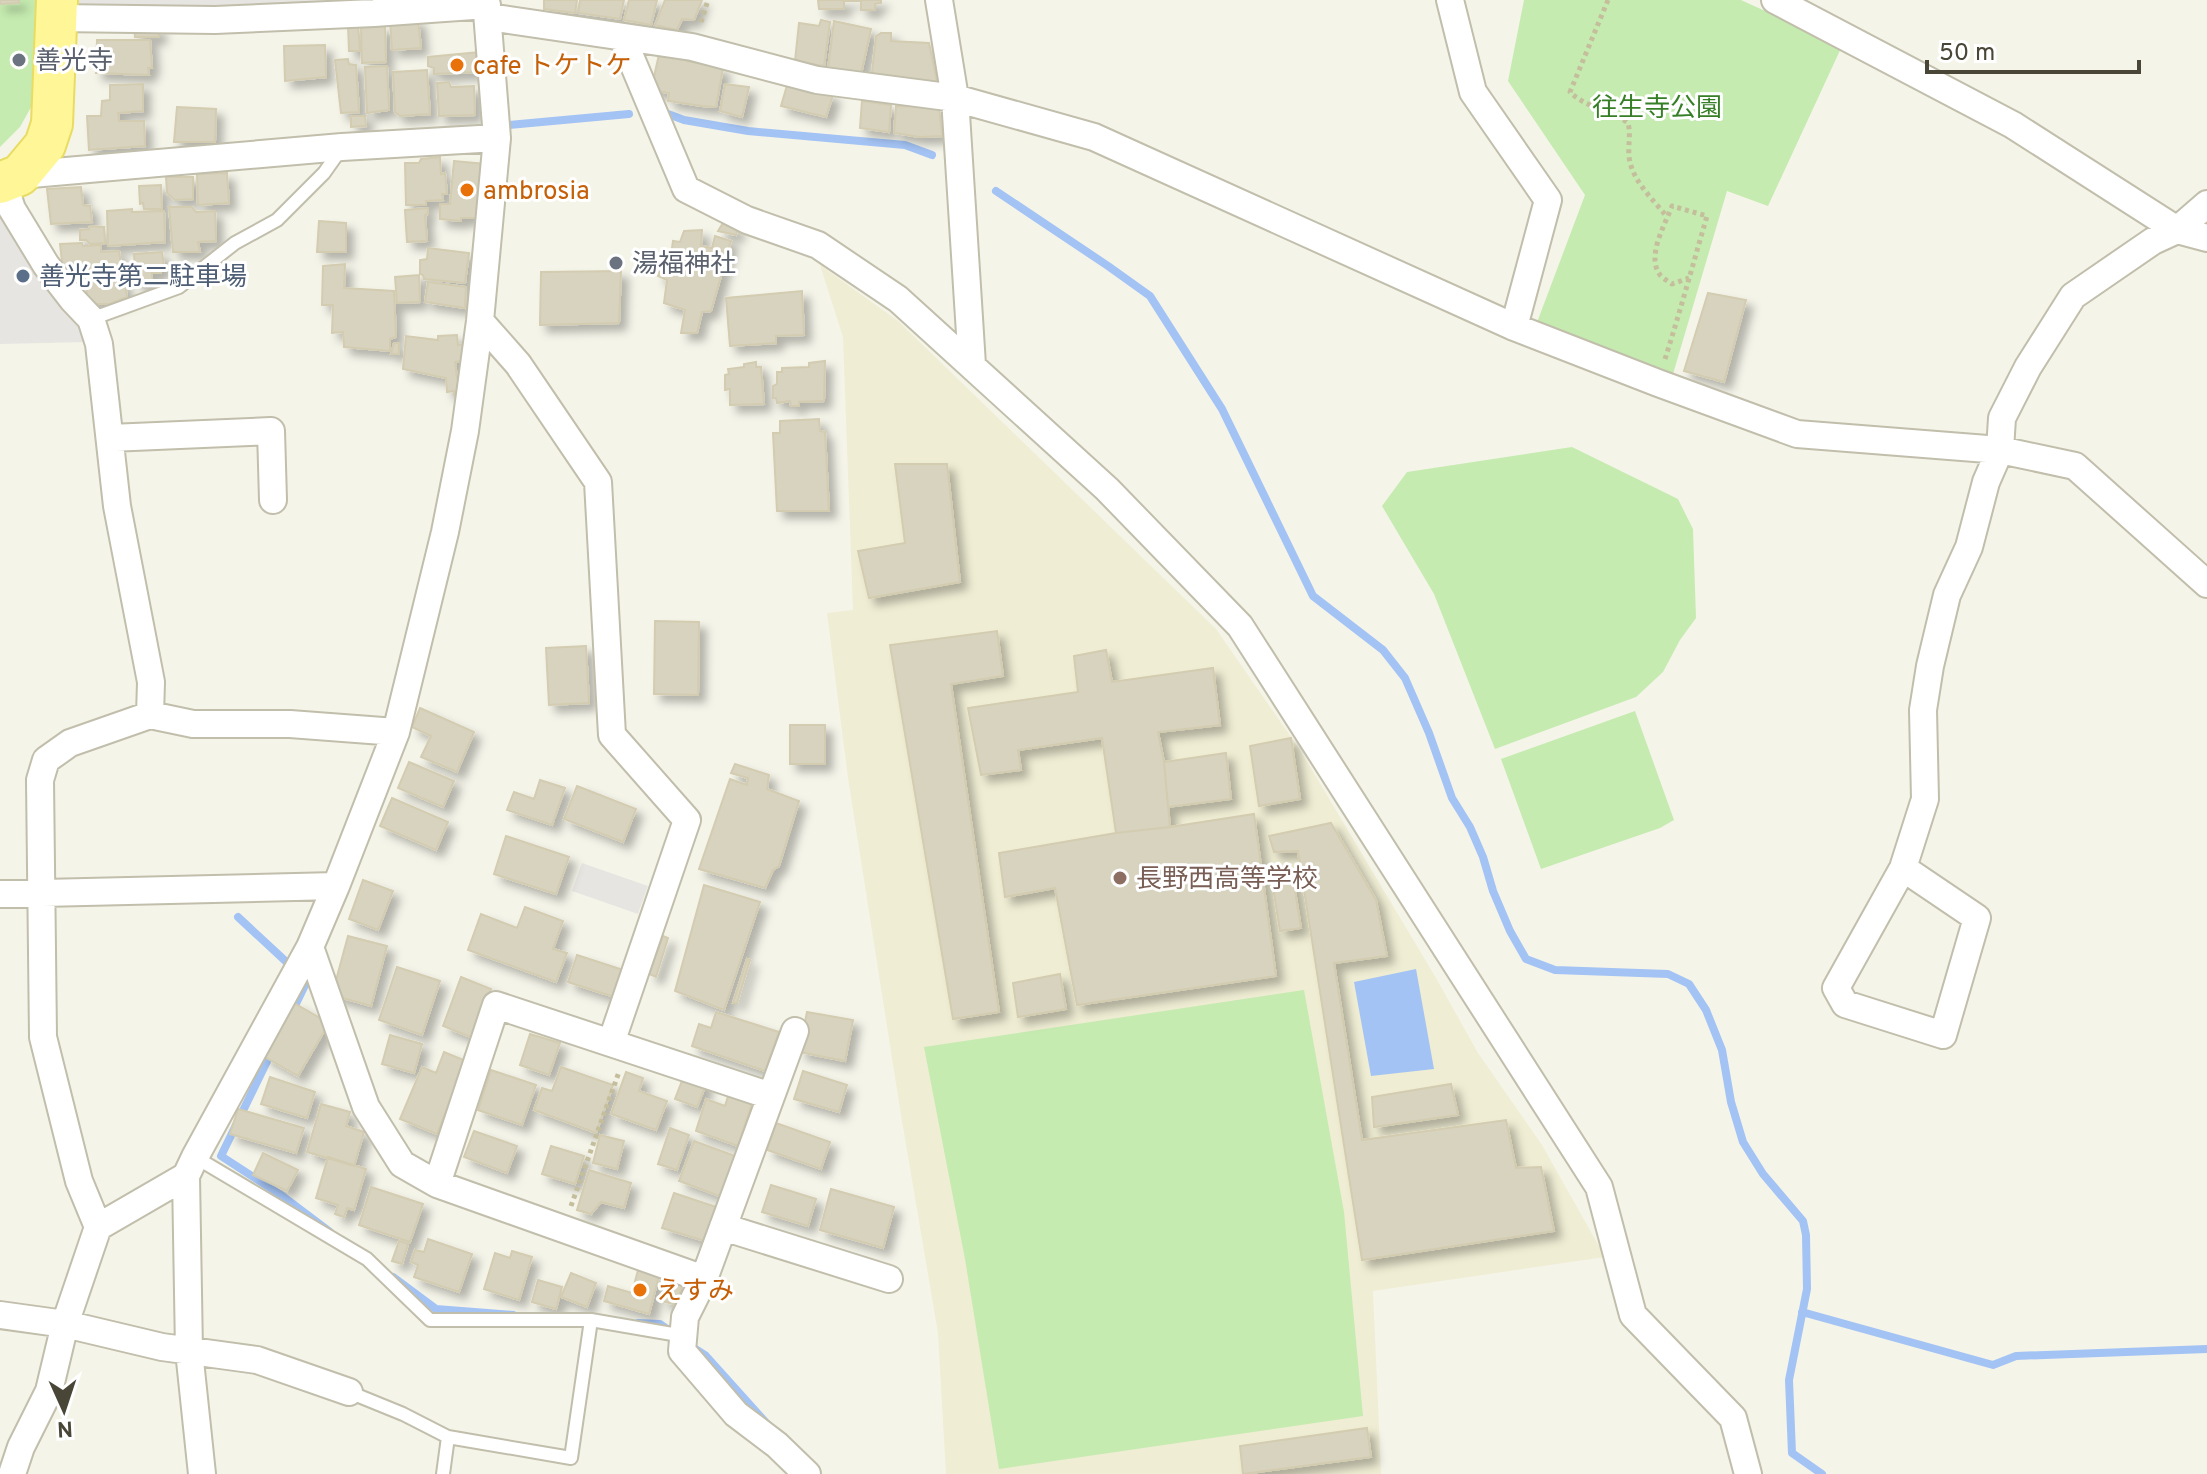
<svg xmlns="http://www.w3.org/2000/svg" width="2207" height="1474" viewBox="0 0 2207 1474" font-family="Overpass,'Noto Sans JP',sans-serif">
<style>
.education{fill:#efedd3}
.green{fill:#c5ebb0}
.parking{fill:#e7e5e1}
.water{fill:#a3c3f4}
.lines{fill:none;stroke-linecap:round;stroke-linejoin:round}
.stream{stroke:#a3c3f4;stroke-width:8}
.building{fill:#d7d3be;stroke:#d3ccb1;stroke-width:2;filter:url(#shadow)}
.service-casing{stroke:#c1beab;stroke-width:16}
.minor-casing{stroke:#c1beab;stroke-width:30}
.primary-casing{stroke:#e9dc63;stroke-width:44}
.path{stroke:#c4be9c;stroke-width:5;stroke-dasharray:4 4;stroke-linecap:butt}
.service{stroke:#fff;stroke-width:12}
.minor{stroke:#fff;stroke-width:26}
.primary{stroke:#fff698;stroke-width:40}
.worship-dot{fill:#6b7280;stroke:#fff;stroke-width:3}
.food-dot{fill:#e8710a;stroke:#fff;stroke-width:3}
.service-dot{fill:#5c6f8a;stroke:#fff;stroke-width:3}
.education-dot{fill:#8d6e63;stroke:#fff;stroke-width:3}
.labels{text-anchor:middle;stroke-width:6;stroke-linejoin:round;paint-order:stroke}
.worship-label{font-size:26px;fill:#5b616d;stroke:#fff;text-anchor:start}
.food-label{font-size:26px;fill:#c56008;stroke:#fff;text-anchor:start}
.park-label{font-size:26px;fill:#367f27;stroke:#fff}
.service-label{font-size:26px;fill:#4e5e75;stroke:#fff;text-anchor:start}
.education-label{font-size:26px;fill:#785e54;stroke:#fff;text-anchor:start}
</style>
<defs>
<filter id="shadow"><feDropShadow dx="7" dy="7" stdDeviation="4" flood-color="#0004"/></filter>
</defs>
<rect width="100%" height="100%" fill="#f5f4e9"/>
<path class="education" d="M820,265L898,321L1216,629L1300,750L1436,978L1478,1053L1542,1145L1605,1257L1373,1291L1381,1474H946L938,1333L901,1115L848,778L827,613L853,610L843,337Z"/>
<path class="green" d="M0,0H36L35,100L20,127L0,147Z
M1524,0H1741L1842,46L1768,206L1727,191L1673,374L1533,333L1585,195L1508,81Z
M1572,447L1678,499L1693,529L1696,618L1680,640L1663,672L1636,697L1495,749L1434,594L1382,506L1407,472Z
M1635,711L1674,820L1660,828L1541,869L1501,759Z
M1304,990L1344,1212L1363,1416L999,1469L965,1259L924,1047Z"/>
<path class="parking" d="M73,0H351V4L242,10L73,4Z
M0,210H1L89,342L0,344Z
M582,863L648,886L638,914L572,891Z"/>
<path class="water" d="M1416,969L1434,1069L1371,1076L1354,982Z"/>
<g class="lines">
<path class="stream" d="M660,111L684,120L748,131L905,145L932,155
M509,125L629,114
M996,191L1108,266L1150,296L1222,409L1313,596L1383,650L1405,678L1429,733L1452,798L1470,827L1483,857L1493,891L1510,931L1526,959L1555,970L1668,974L1689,984L1706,1010L1722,1050L1731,1102L1743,1142L1763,1174L1803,1221L1806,1235L1807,1289L1789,1380L1792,1453L1822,1474
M238,917L307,981L291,1014
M272,1051L221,1156L281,1195L330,1232
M393,1277L436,1309L513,1315
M1802,1312L1993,1365L2016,1356L2207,1349
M638,1323L660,1324L670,1331
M691,1346L705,1355L768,1425"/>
</g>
<path class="building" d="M0,0H19V3L0,4Z
M544,0H577L575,13L544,9Z
M580,0H624L620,19L578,13Z
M629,0H657L651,25L624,20Z
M665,0H702L694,20L682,19L677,30L655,25Z
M818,0H881V3L875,4V10H861V1H844V9H819Z
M418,19L421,48L392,50L390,20Z
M821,20L830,22L824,66L795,61L799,23L819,26Z
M834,21L871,29L861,74L828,69Z
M348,25H358L360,51H349Z
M385,26L386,62L362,63L361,27Z
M159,27V37H135L134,28Z
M881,33H891V41L929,43L937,82L872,73L876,36Z
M97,40H150L152,68H148L149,75L96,73Z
M325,45L326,77L285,81L284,46Z
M660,50L688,56L687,61L723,68L716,107L702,106L668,101L669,93L651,90Z
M479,52L480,72L434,74V68L428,66V57Z
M348,59L349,64L356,65L359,112L341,113L335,60Z
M387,66L389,110L367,113L365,67Z
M427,70L430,114L400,116L395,112L393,72Z
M449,82L451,87L474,86L475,115L439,116L437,83Z
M788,82L833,95L826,117L781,106Z
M143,84V111L118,113L119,121H144L145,146L89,150L87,116H101L102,101L110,100V85Z
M725,84L749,87L742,117L720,111Z
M862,101L891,105L889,132L860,128Z
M896,106L939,107L942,136L920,137L894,133Z
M177,107L216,109L215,142H174Z
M351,116H365L366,126L351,127Z
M440,157L441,174L445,173L447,194H442L443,200L426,201V205H406L405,163H419L421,159Z
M454,161L485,164L480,218H461V221L440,219V204H450Z
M227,173L229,203L198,205L197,174Z
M166,177H193V199L175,200L167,193Z
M161,185L162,209H144L143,203L140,204L139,186Z
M81,187L83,205L90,206L92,222L51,224L47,189Z
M169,207H192L196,212L215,211L216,241L198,242L200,252H173Z
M428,208V214L425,215L427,241L407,242L405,210Z
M132,209V212L164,211L165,242L108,246L107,211Z
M319,221L346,223V252H317Z
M723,223L738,228L736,235L718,231Z
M90,226L104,227L105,243L90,244L86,240H80V230L89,229Z
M702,230L701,246L712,248L715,236L731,241L711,311L702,312L697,333H681L685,310L664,303L667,280L658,276L664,255L671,256L673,241L680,242L684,231Z
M82,243L83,246L101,245V252L119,251L122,271L75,279V273L63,270L60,244Z
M428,248L469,253L465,283L424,279L423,275L420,274V260L427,259Z
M162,252L164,268H161V273H152V281H150V284L136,285L134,254Z
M345,264L344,288L394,291L396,337L390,339V351L344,347L343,332L332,333L333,305H322L323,266Z
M621,271L619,323L540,325L541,272Z
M419,275L420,302L397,303L395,277Z
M116,277H121V284H125L127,297L109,304H92L87,297L86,280L115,279Z
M428,282L466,287L465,308L425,302Z
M802,291L804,335L776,336V343L730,346L726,298Z
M1708,293L1746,300L1724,382L1684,371Z
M457,335L458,345L464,344L465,360L455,362L457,378L461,381L459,395H454V391L447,392L446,378L403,369L406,336L438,340V336Z
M394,343H399V354H391Z
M825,361L824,401L799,402V406H791L790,401L777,403L776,398H773V386L777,384V372H782V368L809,367V363Z
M756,362V367H761L764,404L730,405V389L725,390V375L729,374L728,369L744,367V364Z
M819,419L820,431L825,432L829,511H777L773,433H780V421Z
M895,464H947L960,582L869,598L858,551L905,543Z
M655,621L699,622L698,695L654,694Z
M997,631L1003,676L951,684L999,1012L953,1019L890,645Z
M586,646L589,703L549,705L546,648Z
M1106,650L1112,682L1213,668L1220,725L1158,732L1164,762L1170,827L1116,833L1102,738L1018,750L1021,770L981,775L968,708L1078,692L1074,656Z
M420,708L474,732L457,772L421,757L431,736L412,727Z
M790,725H825V764H790Z
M1291,738L1300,799L1259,806L1250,746Z
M1226,753L1231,799L1168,807L1164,762Z
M409,762L454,781L443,807L398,788Z
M735,764L769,775L767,789L799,801L779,866L773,870L765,888L699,869L730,779L747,785L748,778L731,773Z
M540,780L565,788L552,825L507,810L514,792L534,799Z
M577,786L636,809L623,842L564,819Z
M392,798L448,822L436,850L380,826Z
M1254,814L1276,976L1077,1005L1055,888L1005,897L999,853L1116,833L1170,827Z
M1331,823L1376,900L1387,956L1334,963L1362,1140L1506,1120L1516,1168L1541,1167L1554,1231L1362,1260L1298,851L1274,852L1269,836Z
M506,836L569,857L556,894L494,874Z
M1291,866L1301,928L1280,931L1270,868Z
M363,880L393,891L378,930L349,919Z
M704,885L760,902L724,1010L675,991Z
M525,907L563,921L553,949L567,953L556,982L468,950L481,914L517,928Z
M348,936L387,946L371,1006L332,995Z
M663,936L668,938L656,977L649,974Z
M577,955L623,970L614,997L568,982Z
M747,959L750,960L737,1003H733Z
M397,967L440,981L422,1035L379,1020Z
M1060,974L1066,1009L1018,1017L1013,983Z
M461,977L491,989L473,1038L443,1026Z
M294,1003L329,1023L298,1076L263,1056Z
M716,1012L779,1032L765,1071L692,1046L699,1024L711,1028Z
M807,1012L853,1020L845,1061L799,1052Z
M530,1034L560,1043L549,1075L520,1065Z
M390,1035L422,1044L414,1073L382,1064Z
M444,1052L466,1061L437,1134L400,1119L422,1067L436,1073Z
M561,1067L613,1085L596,1133L534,1110L542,1088L552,1091Z
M491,1070L536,1085L522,1125L478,1110Z
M803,1071L847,1085L839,1112L794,1099Z
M626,1072L643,1078L639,1091L667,1101L656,1130L611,1114Z
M685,1073L707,1082L697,1107L675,1099Z
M270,1077L315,1092L307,1118L261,1104Z
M1451,1084L1458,1115L1374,1127L1372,1097Z
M729,1093L753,1100L738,1146L696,1131L706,1099L725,1106Z
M321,1104L350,1112L346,1126L364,1132L354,1166L307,1152Z
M238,1109L304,1128L296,1153L230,1134Z
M776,1123L830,1142L821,1169L767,1150Z
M670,1128L689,1135L677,1170L658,1164Z
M474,1131L517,1146L507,1173L464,1157Z
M600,1135L624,1141L617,1169L593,1163Z
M694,1141L738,1157L722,1197L679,1181Z
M551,1146L584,1156L575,1184L542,1174Z
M263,1153L298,1170L287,1191L253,1175Z
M328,1157L366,1169L354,1210L347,1208L344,1217L335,1214L338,1205L316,1198Z
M589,1170L631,1183L624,1208L601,1202L591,1214L577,1210Z
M771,1185L816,1199L808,1226L762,1212Z
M371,1187L423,1204L410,1242L359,1225Z
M831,1189L894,1207L883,1248L820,1230Z
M674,1193L719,1208L708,1242L662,1228Z
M428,1239L472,1254L459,1292L414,1277L418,1265L411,1262L415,1250L424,1252Z
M399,1241L408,1244L402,1264L392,1261Z
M512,1251L532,1257L519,1300L484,1289L495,1253L510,1258Z
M638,1270L659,1276L649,1314L604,1301L608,1286L632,1293Z
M571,1273L596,1283L587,1307L561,1297Z
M668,1277L683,1281L677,1305L662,1301Z
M538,1280L562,1287L556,1309L532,1302Z
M1367,1428L1371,1457L1243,1474L1240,1446Z"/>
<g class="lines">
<defs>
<path id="service" d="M91,319L179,287L235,243L277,220L324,173L341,149
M195,1157L367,1259L430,1320H591L684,1336
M349,1392L403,1414L448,1437L571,1458L591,1320
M443,1474L448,1437"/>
<path id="minor" d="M939,0L955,98L972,365
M1450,0L1473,92L1548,200L1514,327
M1775,0L2013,125L2177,230L2207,238
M489,17L692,47L817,80L955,98L1094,137L1514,327L1658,383L1797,434L2000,450L2075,466L2207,584
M56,18L215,20L374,13L487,5
M622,37L686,189L747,220L818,245L898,299L1107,489L1240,626L1599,1187L1633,1315L1733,1418L1748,1474
M20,175L342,147L497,138
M3,182L12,209L46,265L73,300L91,319L99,344L117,506L151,682L150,715
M480,321L518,364L598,482L612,735L687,820L611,1043
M110,438L271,431L273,500
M1903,868L1977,918L1943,1035L1845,1004L1836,988L1903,868L1925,799L1923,710L1930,666L1947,595L1969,547L1986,482L2000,450L2002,418L2028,367L2073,296L2153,241L2177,230L2207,204
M0,894L336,886L396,732L445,532L465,431L480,321L497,138L486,0
M310,947L366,1107L402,1164L437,1184L704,1279L685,1317L682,1351L736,1414L777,1445L807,1474
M186,1176L189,1351L202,1474
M437,1184L496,1005L771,1096
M98,1227L79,1181L43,1037L40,780L46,760L70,743L150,715L193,724H290L396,732
M723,1227L889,1279
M704,1279L795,1031
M0,1315L65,1324L162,1347L257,1360L349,1392
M12,1474L21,1447L49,1391L65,1324L98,1227L186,1176L195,1157L310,947L336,886"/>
<path id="primary" d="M0,183L20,175L45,145L52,124L57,0"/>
</defs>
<use href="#service" class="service-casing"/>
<use href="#minor" class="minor-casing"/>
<use href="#primary" class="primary-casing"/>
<path class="path" d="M1608,0L1570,92C1586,108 1610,110 1628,123C1631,134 1628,145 1629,156C1631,180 1653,199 1667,217
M701,22L708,0
M1665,359C1680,312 1693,264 1707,216L1672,206C1665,225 1645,258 1661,276C1664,279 1668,281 1672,284L1689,278
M571,1206L619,1072"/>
<use href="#service" class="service"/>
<use href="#minor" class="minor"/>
<use href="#primary" class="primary"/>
</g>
<g class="worship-dot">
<circle cx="19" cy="60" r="8"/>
<circle cx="616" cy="263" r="8"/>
</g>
<g class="food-dot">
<circle cx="457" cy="65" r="8"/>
<circle cx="467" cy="190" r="8"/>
<circle cx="640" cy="1290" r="8"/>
</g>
<circle class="service-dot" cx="23" cy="276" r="8"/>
<circle class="education-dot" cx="1120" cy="878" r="8"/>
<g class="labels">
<g class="worship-label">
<text x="35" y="69">善光寺</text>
<text x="632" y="272">湯福神社</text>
</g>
<g class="food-label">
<text x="473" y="74">cafe トケトケ</text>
<text x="483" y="199">ambrosia</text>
<text x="656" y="1299">えすみ</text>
</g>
<g class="park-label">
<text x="1657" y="116">往生寺公園</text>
</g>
<g class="service-label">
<text x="39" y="285">善光寺第二駐車場</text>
</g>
<g class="education-label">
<text x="1136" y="887">長野西高等学校</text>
</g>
</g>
<g transform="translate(64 1410) rotate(177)" stroke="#ffffff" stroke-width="6" paint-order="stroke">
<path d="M0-6L14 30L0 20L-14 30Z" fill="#494637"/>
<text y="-12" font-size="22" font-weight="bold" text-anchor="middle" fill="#494637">N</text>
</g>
<path d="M1927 60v12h212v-12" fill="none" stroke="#494637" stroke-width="4"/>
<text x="1939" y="60" font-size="24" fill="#494637" stroke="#ffffff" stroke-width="6" paint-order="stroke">50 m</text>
</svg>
